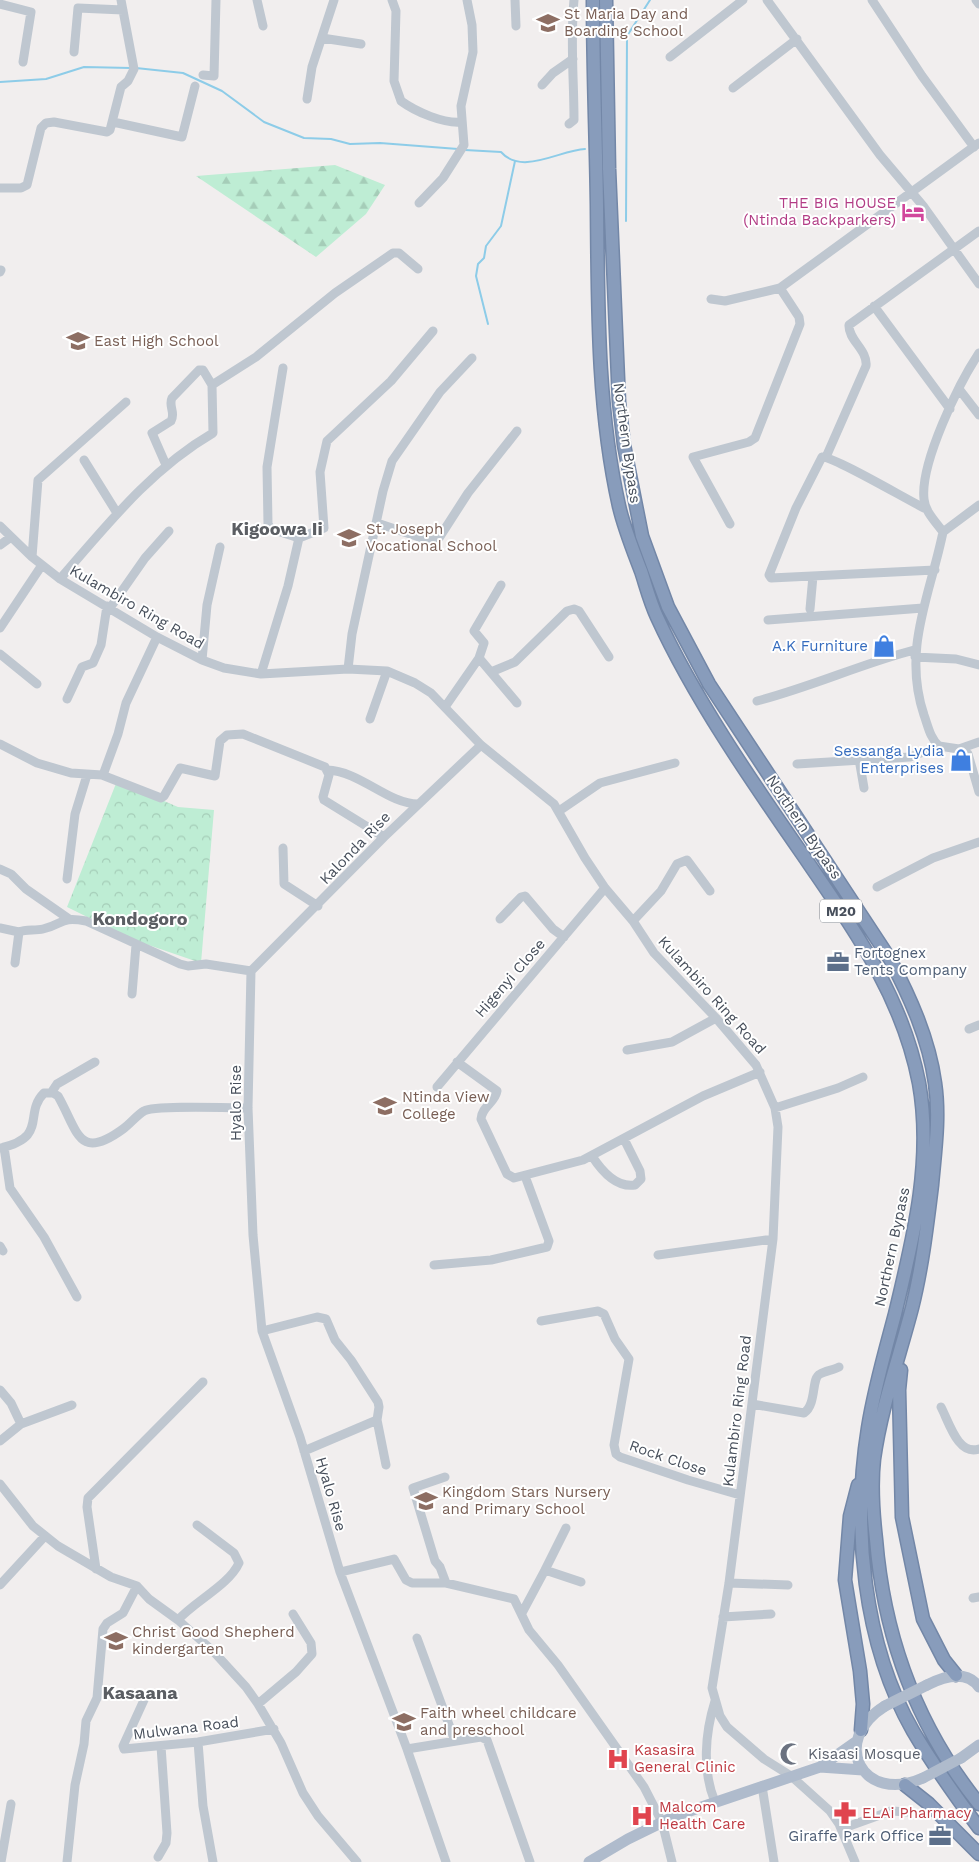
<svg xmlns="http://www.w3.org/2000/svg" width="979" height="1862" viewBox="0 0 979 1862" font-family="'Work Sans',sans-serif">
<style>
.forest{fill:url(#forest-firs)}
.park{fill:url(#park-crowns)}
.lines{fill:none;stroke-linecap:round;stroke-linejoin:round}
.stream{stroke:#8dcce8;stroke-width:2}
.highway-casing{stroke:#7387a7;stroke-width:15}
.minor{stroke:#bfc7d0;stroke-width:9}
.major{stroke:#afbbcc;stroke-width:11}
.highway{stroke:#889cbb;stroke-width:12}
.major-bridge{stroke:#afbbcc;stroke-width:11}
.labels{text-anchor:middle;stroke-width:4;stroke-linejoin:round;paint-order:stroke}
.shield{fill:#fff;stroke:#7e848c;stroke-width:1}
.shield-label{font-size:14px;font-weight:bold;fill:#474f5b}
.education-label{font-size:15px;fill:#785e54;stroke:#fff;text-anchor:start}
.hotel-label{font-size:15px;fill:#b23c85;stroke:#fff;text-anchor:end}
.street-label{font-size:15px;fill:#474f5b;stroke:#fff}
.shop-label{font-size:15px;fill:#366cbe;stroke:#fff;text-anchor:end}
.service-label{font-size:15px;fill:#4e5e75;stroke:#fff;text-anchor:start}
.health-label{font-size:15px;fill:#be3a42;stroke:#fff;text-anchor:start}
.worship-label{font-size:15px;fill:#5b616d;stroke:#fff;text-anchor:start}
.quarter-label{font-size:18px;font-weight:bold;fill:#5b5e63;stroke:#fff}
</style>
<defs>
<pattern id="forest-firs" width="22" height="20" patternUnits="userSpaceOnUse" patternTransform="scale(1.25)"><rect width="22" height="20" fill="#beedd4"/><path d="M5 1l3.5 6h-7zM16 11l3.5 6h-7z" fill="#a5cdb8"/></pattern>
<pattern id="park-crowns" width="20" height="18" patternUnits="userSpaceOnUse" patternTransform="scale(1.25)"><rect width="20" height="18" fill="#beedd4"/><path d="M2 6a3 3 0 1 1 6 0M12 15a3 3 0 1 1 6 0" fill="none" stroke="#a5cdb8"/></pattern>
</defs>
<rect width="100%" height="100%" fill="#f1eeee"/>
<path class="forest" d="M335,165L385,185L366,214L316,257L196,176Z"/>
<path class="park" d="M117,781L178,807L214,810L201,963L134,940L67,907Z"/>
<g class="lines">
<path class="stream" d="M136,68L183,73L222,91L264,122L304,138L331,139L350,144L380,143L458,149
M0,82L46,79L84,67L131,68
M465,150L501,152C522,176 560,150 585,149
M626,221L627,36L650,0
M488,324L476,276L478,264L484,258L486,246L501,226L515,161"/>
<defs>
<path id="highway" d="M593,0C593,68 596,137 597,205C598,305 597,408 619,506C624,528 633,550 641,571C646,586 650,602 657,617C695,700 753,783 805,858C854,930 902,995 919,1083C933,1161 913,1239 895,1314C885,1352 874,1389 868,1428C852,1526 863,1644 913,1731C933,1765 956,1797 979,1828
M606,0L609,169L619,402L624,445L642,536L668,607L709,684L890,959C910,997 929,1039 935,1083C940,1117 935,1151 932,1185C927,1226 922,1268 912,1308C899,1358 881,1408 874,1459C871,1485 873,1513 876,1539C884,1637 917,1727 979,1804
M901,1370L899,1390L902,1517L923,1619L944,1660L956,1675
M858,1485L850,1516L845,1580L860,1671L863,1704L861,1730
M905,1785L929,1804L979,1854"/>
</defs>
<use href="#highway" class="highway-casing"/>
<path class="minor" d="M257,0L263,26
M392,0L396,11L394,81L401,101C416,112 444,124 462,122
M515,0L516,26
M767,0L880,155L924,207L979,284
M872,0L922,76L974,147
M976,0L979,4
M0,4L31,12L23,62
M322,38L361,44
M74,52L78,8L123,10
M670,57L743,0
M203,75L214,76L216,0
M542,85L553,73L573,59
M733,88L797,39
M307,99L312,67L334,0
M113,122L182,137L195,86
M569,124L574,120C574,79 570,40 574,0
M0,188H21L27,185L41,128L46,123L54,122L107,132L110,130L121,87L128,81L134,69L121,0
M419,203L443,178L464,145L461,106L473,52L472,25L467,0
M0,272L1,270
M711,299L725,301L780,288
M874,306L950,409
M979,353C959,383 920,463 924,499C925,512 936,522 943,532C930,596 902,649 924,715C928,726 930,738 939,746L959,749L968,754L979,792
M283,368L267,467L268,524L271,529L299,538L324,528L320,472L327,441L391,381L433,331
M212,385L256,357L335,293L393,253H399L418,269
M959,389L979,415
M826,457L866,366C868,350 848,340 849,325L979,231
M84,460L117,513
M926,509C909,501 833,456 822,457L796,508L769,575L771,578L935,570
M377,523L431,541L439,538L468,493L517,431
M730,524L693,457L749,442L755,438L800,324L799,317L780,288L979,143
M0,526L32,557L60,579L157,637L202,660L224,668L261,674L348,669L387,671L415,683L431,693L481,745L554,804L585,858L605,888L633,921L654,953L716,1018L756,1065L775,1108L778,1127L773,1239L729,1583L712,1688L720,1716L727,1727L764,1759L791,1776L830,1811L839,1824L855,1862
M943,532L979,505
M0,545L11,537
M32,557L38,480L126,402
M60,579C107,525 151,469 213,433L212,385L203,370H199L172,398C168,406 176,413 171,421L152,433L166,465
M110,608L145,558L169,531
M810,609L813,576
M768,620L923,608
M0,628L42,565
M0,654L37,684
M915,657L956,659L979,665
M479,658L517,703
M202,660L207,605L220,547
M348,669L352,634L383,491L392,461L440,392L472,358
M491,672L515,662L567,611L574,609L579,611L609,657
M261,674L288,586L299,538
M67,699L82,667L93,663L101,645L107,606
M757,701C811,687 861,664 914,650
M445,707L479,658L484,643L474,631L501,585
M370,719L387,671
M0,744L37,763L71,773L102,775L161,798L164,796L180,768L215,776L220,741L227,735L243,734L325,767L329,775L323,797L324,800L384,837
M959,749L979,742
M859,759L864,788
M797,764L910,757L939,746
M327,770C360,771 388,804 418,804
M103,775L118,734L126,703L157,637
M559,811L600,783L675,763
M283,848L284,884L318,906
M0,869L11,874L26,889L69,919
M67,879L75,814L87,775
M877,887L933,858L979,842
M500,919L521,897L525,896L553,929L564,937
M633,921L661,891L677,864L687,860L710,891
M0,928L19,932
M15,963L19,932C26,929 35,931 43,929C64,924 60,916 86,921L180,964L188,966L206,964L251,971
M251,971L248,1108L253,1235L262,1331L300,1437L340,1572L407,1749L446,1862
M251,971L384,837L481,745
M132,994L136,945
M969,1029L979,1025
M627,1050L672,1042L716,1018
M457,1062L497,1091C495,1103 482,1106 481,1119L507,1174L514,1178L583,1160L703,1096L760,1072
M437,1087L605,888
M51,1093L57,1084L95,1062
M775,1108L838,1088L863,1077
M4,1147L10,1188L44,1237L77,1297
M0,1148C49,1137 23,1114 44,1093H53L58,1096C78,1131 78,1162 123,1129C130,1124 137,1115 144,1111C156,1105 230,1108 248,1108
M592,1156C601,1170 616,1188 635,1185L641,1179L640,1171L624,1139
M0,1246L3,1251
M658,1255L773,1239
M434,1265L491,1260L547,1247L549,1241L525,1176
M541,1321L598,1311L604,1314L615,1339L629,1359L614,1445L616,1454L620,1457L688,1480L740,1495
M262,1331L317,1317L326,1319L335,1340L351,1360L378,1402L379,1407L377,1420L386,1465
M0,1390L11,1403L21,1424L0,1441
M752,1404L804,1413C817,1404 811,1378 820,1374C825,1371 833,1370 839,1367
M941,1407C949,1422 958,1456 979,1449
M21,1424L72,1405
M304,1451L377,1420
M445,1477L413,1488L435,1561L440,1567L446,1583
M0,1484L33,1526L58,1546L111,1577L137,1586L149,1599L178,1620L213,1651L246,1687L258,1704L281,1743L303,1793L318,1816L357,1862
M96,1569L87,1507L88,1498L203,1382
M545,1570L566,1528
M340,1572L394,1559L406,1580L412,1583H446L514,1599L529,1630L558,1665L644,1787L662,1822L672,1862
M729,1583L788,1585
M0,1585L45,1536
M973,1598L979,1597
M522,1613L545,1570L581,1582
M723,1617L771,1614
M178,1620C195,1601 229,1585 239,1563L234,1553L197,1525
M417,1638L455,1741
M144,1700L123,1746L124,1749L198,1742L274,1729
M715,1701C705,1733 702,1771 715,1802
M258,1704L296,1672L312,1654L311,1643L293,1614
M198,1742L203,1806L213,1862
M407,1749L481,1737L487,1740L530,1862
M762,1786L774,1862
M841,1829L891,1811L908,1812
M158,1857L166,1843L167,1833L161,1746
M1,1862L11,1804
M67,1862L75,1785L84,1744L86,1721L97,1698L103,1629L107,1623L123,1613L137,1586"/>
<path class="major" d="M927,1685C943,1677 966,1669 979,1687
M885,1706C829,1741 862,1805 923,1778
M961,1758L979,1745
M820,1767L863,1770
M589,1862L628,1839L675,1816L820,1767L857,1741"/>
<use href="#highway" class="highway"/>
<path class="major-bridge" d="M885,1706L927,1685
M923,1778L961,1758"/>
</g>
<defs>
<symbol id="school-bare" viewBox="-9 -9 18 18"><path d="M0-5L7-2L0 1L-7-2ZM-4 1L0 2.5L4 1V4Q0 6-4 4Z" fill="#8d6e63" stroke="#fff" stroke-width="2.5" paint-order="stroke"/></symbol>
<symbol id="hotel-bare" viewBox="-9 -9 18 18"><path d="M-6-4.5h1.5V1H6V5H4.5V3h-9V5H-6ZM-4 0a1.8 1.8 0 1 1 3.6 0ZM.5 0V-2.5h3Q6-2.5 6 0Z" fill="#d1479c" stroke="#fff" stroke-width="2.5" paint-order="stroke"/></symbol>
<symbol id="shop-bare" viewBox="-9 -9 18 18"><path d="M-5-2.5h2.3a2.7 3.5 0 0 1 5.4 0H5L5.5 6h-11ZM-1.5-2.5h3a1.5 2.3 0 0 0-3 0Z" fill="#3f7fe0" stroke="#fff" stroke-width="2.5" paint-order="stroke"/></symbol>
<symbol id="office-bare" viewBox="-9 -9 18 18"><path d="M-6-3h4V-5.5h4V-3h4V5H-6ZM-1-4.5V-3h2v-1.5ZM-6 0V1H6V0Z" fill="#5c6f8a" stroke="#fff" stroke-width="2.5" paint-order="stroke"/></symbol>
<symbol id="mosque-bare" viewBox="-9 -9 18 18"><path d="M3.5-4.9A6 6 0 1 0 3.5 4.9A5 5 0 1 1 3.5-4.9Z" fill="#6b7280" stroke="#fff" stroke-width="2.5" paint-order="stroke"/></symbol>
<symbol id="hospital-bare" viewBox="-9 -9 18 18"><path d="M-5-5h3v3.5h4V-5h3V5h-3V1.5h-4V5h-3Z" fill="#e0444e" stroke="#fff" stroke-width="2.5" paint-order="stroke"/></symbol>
<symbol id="pharmacy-bare" viewBox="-9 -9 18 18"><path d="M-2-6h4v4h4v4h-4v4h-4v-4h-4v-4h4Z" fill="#e0444e" stroke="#fff" stroke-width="2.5" paint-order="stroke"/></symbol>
</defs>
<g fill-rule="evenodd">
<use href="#school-bare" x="532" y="7" width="32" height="32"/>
<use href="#hotel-bare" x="897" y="196" width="32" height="32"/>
<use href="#school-bare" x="62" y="325" width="32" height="32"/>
<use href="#school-bare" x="333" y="522" width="32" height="32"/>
<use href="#shop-bare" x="868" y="630" width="32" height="32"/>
<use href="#shop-bare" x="945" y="744" width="32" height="32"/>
<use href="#office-bare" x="822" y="946" width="32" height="32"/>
<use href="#school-bare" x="369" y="1090" width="32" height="32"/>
<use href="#school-bare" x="410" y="1485" width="32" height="32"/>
<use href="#school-bare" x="100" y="1625" width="32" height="32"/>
<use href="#school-bare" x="388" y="1706" width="32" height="32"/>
<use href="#mosque-bare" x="775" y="1738" width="32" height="32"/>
<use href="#hospital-bare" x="602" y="1743" width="32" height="32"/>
<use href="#pharmacy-bare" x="829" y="1797" width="32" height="32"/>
<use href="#hospital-bare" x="626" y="1800" width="32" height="32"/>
<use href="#office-bare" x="924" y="1820" width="32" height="32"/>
</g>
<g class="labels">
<rect class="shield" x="820" y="899.5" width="42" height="23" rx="4"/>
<g class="shield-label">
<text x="841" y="916">M20</text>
</g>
<g class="education-label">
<text x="564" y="19">St Maria Day and<tspan x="564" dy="17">Boarding School</tspan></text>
<text x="94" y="346">East High School</text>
<text x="366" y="534">St. Joseph<tspan x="366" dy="17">Vocational School</tspan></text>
<text x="402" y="1102">Ntinda View<tspan x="402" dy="17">College</tspan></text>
<text x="442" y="1497">Kingdom Stars Nursery<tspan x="442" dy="17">and Primary School</tspan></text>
<text x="132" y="1637">Christ Good Shepherd<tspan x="132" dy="17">kindergarten</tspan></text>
<text x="420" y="1718">Faith wheel childcare<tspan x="420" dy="17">and preschool</tspan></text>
</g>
<g class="hotel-label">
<text x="896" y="208">THE BIG HOUSE<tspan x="896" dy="17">(Ntinda Backparkers)</tspan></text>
</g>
<g class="street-label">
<text transform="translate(627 443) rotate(82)" y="5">Northern Bypass</text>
<text transform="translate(137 607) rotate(30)" y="5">Kulambiro Ring Road</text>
<text transform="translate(804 827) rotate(56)" y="5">Northern Bypass</text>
<text transform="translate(355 848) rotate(-46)" y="5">Kalonda Rise</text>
<text transform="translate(510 978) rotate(-49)" y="5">Higenyi Close</text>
<text transform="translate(712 995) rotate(48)" y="5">Kulambiro Ring Road</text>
<text transform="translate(236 1103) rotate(-90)" y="5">Hyalo Rise</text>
<text transform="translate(892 1247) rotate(-78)" y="5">Northern Bypass</text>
<text transform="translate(737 1411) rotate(-83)" y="5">Kulambiro Ring Road</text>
<text transform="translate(668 1458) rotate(19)" y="5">Rock Close</text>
<text transform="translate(331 1494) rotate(74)" y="5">Hyalo Rise</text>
<text transform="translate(186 1728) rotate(-7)" y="5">Mulwana Road</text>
</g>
<g class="shop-label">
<text x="868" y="651">A.K Furniture</text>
<text x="944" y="756">Sessanga Lydia<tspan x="944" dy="17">Enterprises</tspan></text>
</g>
<g class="service-label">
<text x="854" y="958">Fortognex<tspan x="854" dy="17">Tents Company</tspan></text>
<text x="924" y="1841" text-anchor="end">Giraffe Park Office</text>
</g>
<g class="health-label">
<text x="634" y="1755">Kasasira<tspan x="634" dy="17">General Clinic</tspan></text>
<text x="659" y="1812">Malcom<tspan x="659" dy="17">Health Care</tspan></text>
<text x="862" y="1818">ELAi Pharmacy</text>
</g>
<g class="worship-label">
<text x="808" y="1759">Kisaasi Mosque</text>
</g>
<g class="quarter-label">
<text x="277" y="535">Kigoowa Ii</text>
<text x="140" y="925">Kondogoro</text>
<text x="140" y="1699">Kasaana</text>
</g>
</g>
</svg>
